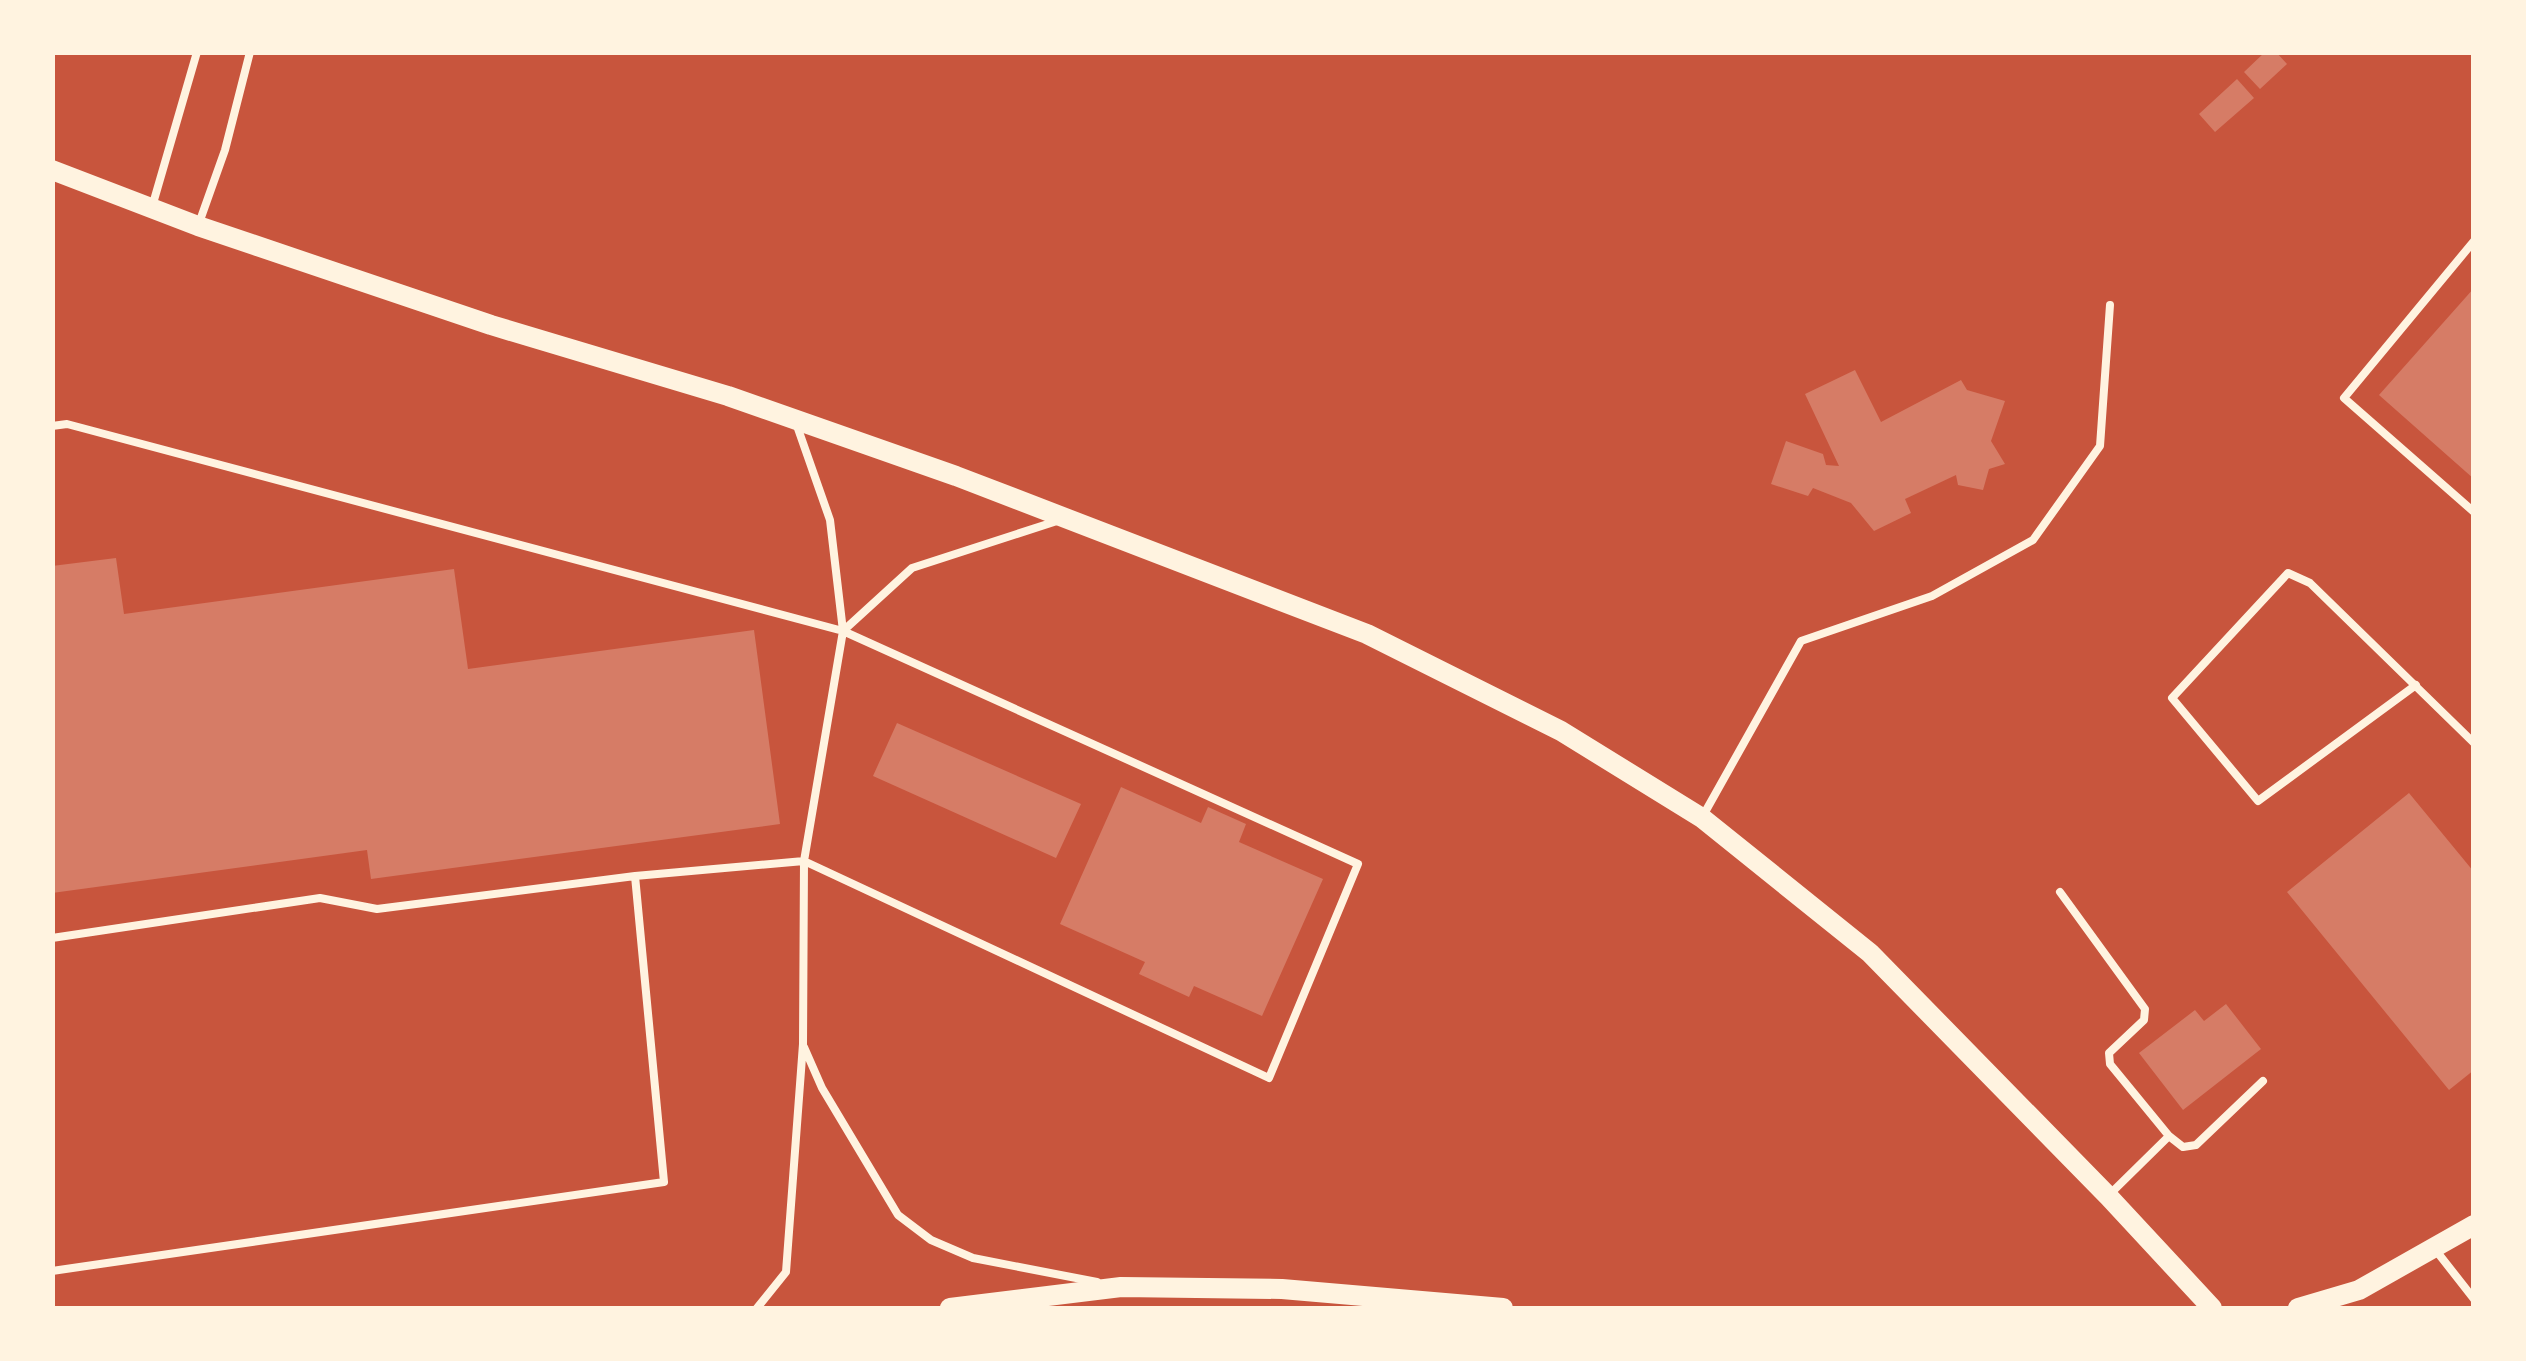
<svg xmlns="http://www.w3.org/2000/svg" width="2526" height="1361" viewBox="0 0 2526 1361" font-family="'Nunito Sans',sans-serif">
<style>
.building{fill:#d67c66}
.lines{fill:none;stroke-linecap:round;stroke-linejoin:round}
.service{stroke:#fff3e0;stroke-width:8}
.secondary{stroke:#fff3e0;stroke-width:20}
</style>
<rect width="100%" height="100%" fill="#c8553d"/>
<path class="building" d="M2265,52H2276L2287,64L2260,89L2244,72Z
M2237,79L2254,98L2215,132L2199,114Z
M2474,288V479L2379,395Z
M1855,370L1881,422L1961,380L1967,390L2005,401L1991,441L2005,464L1989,469L1983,490L1958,485L1956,475L1905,499L1911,513L1874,531L1851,503L1813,488L1808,496L1771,484L1786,441L1823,454L1826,465L1839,466L1805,394Z
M116,558L124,614L454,569L468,669L754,630L780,824L371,879L367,850L52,893V566Z
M897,723L1081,804L1056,858L873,776Z
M1121,787L1201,823L1208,807L1246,824L1239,842L1323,879L1262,1016L1194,986L1189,997L1139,974L1145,962L1060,924Z
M2409,793L2474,872V1070L2449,1090L2287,892Z
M2226,1004L2261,1049L2183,1110L2139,1053L2195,1010L2204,1021Z"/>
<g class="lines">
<path class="service" d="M152,207L197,52
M198,226L225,150L250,52
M2474,241L2344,398L2474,512
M52,426L67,424L843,631L1358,864L1269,1078L804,861L843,631L830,520L796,423
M843,631L912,568L1057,521
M2416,685L2258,801L2172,698L2288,573L2310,583L2474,743
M1704,814L1801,641L1932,596L2033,540L2100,446L2110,305
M2060,892L2145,1009L2144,1020L2109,1053L2110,1064L2169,1136L2108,1196
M52,938L320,898L377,909L635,876L804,861L803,1044L786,1272L757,1308
M804,1047L822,1088L898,1215L931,1240L973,1258L1097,1282
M2169,1136L2183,1147L2196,1145L2263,1081
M2434,1248L2474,1299
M52,1271L664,1182L635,876"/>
<path class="secondary" d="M52,170L198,226L491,325L728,396L956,476L1367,634L1561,731L1702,818L1870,953L2108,1196L2212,1308
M950,1308L1121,1287L1282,1289L1503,1308
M2298,1308L2359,1290L2474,1225"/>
</g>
<rect width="2526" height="1361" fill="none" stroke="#fff3e0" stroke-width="110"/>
</svg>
